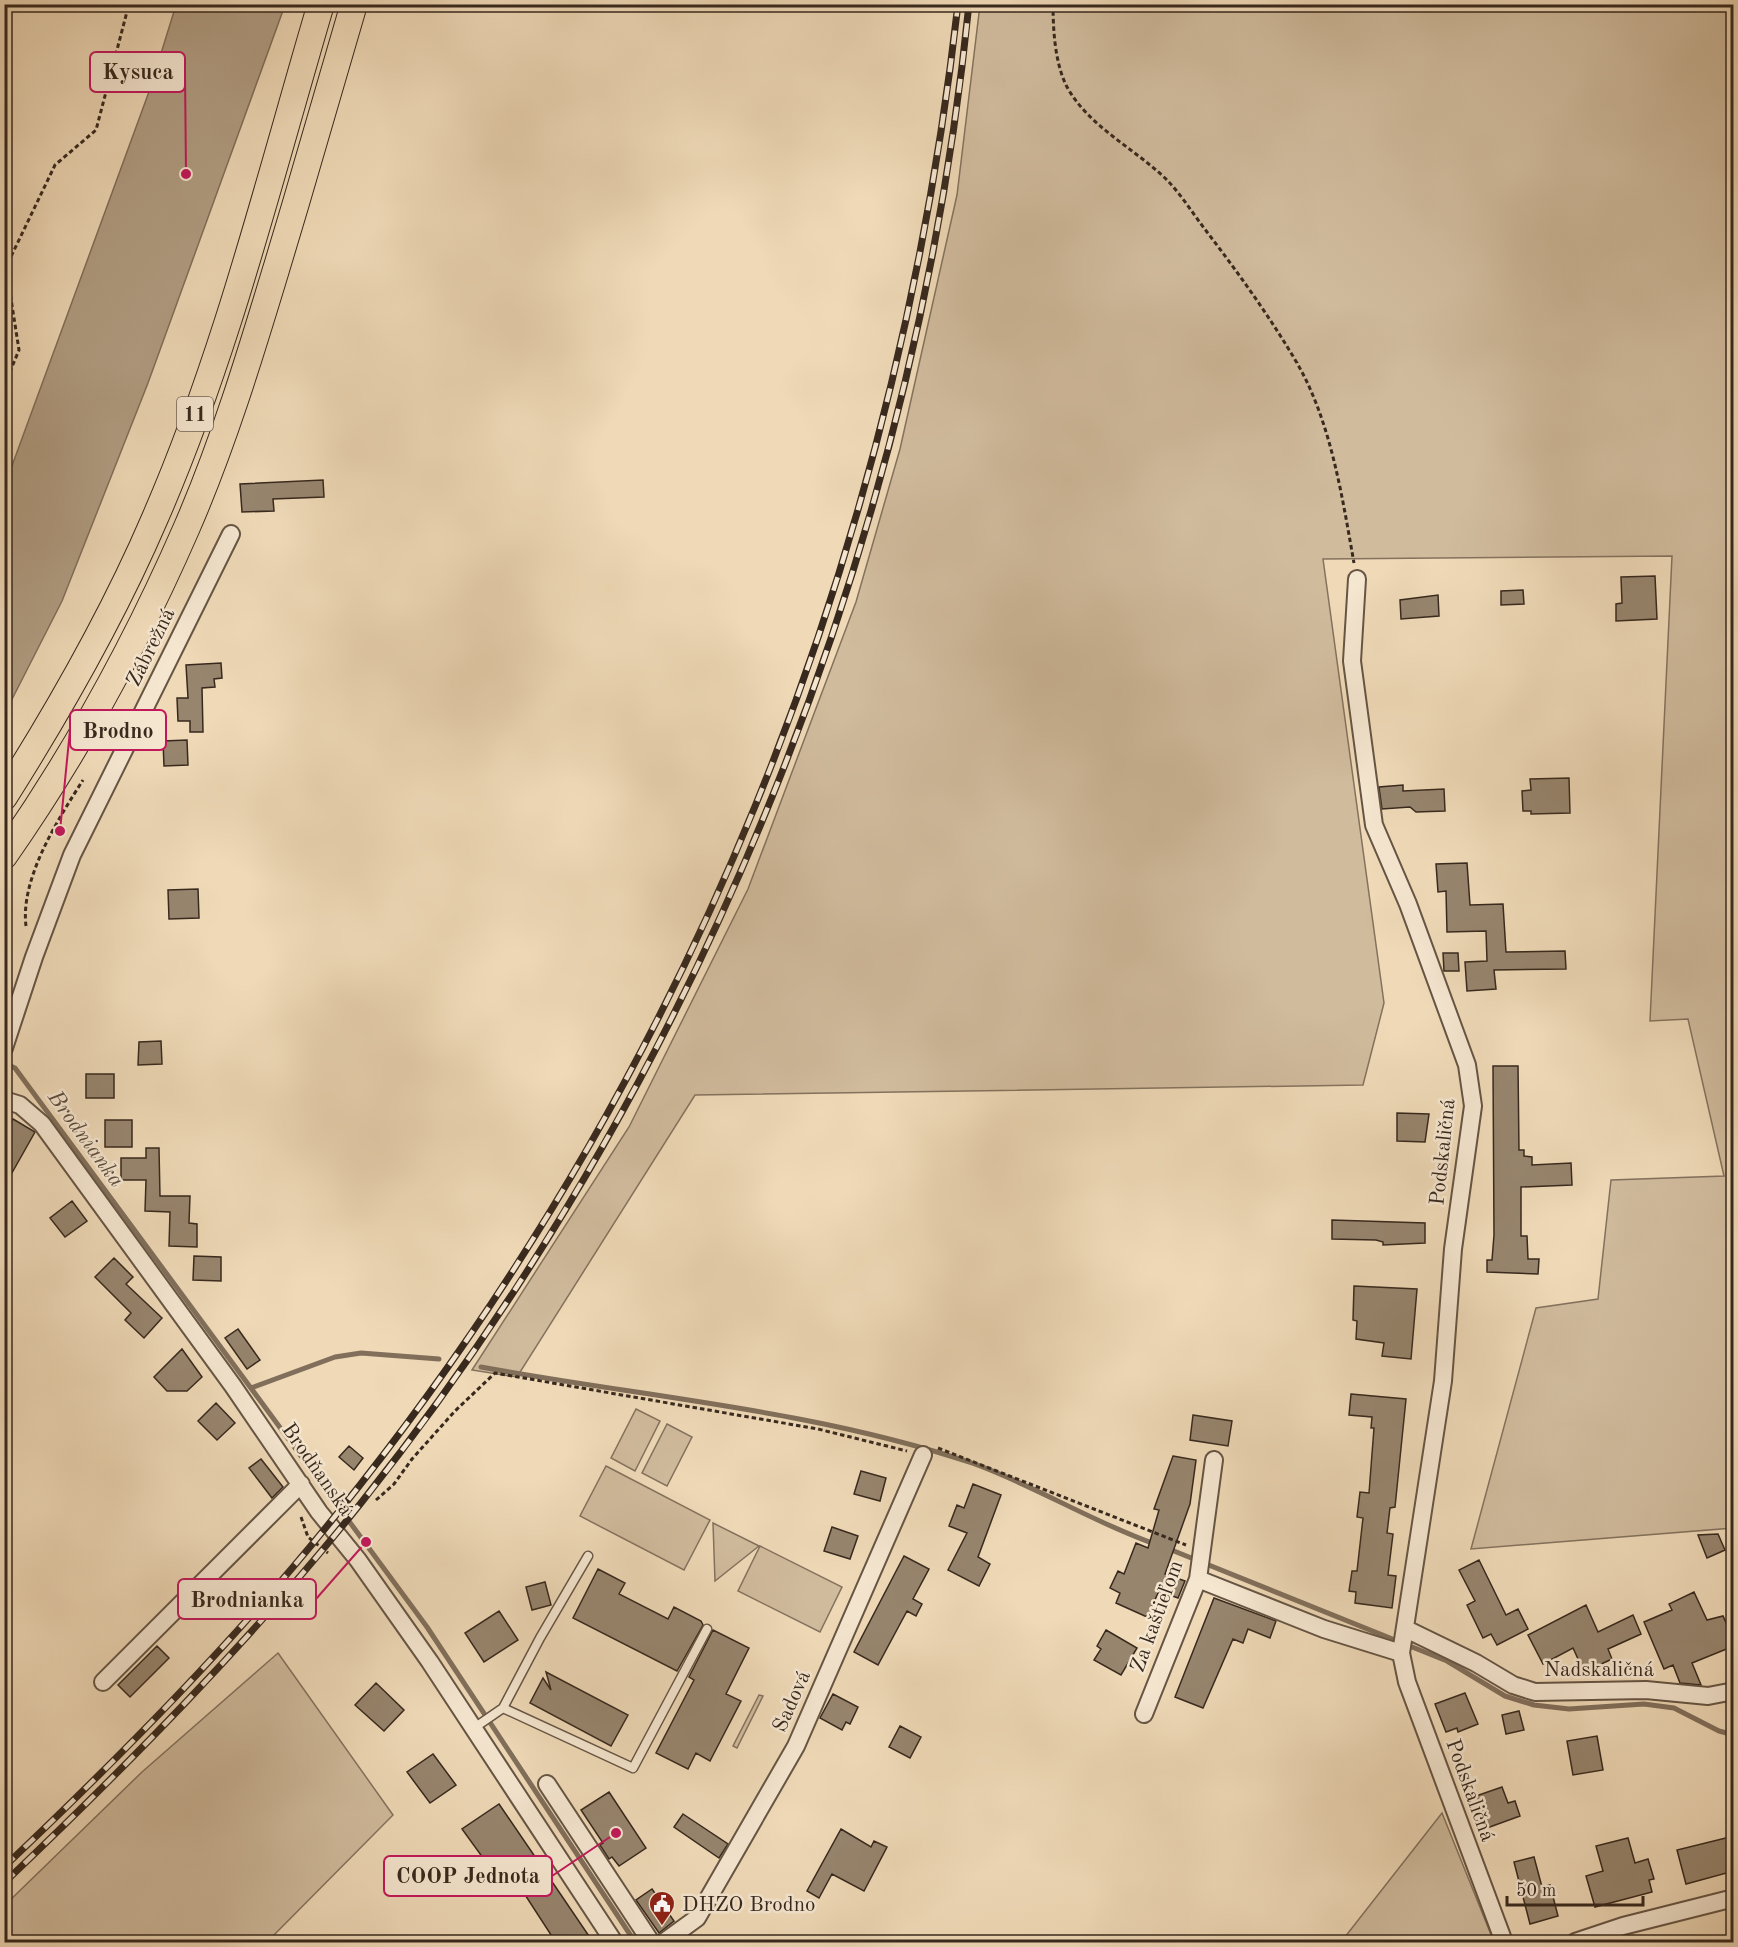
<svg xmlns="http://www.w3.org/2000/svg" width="1738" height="1947" viewBox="0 0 1738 1947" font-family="'Old Standard TT',serif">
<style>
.green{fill:#d0bb9d;stroke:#84725e;stroke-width:1.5}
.water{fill:#b19d83;stroke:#816f5b;stroke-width:1.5}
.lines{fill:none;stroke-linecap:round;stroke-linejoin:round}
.stream{stroke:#816f5b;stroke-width:5}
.building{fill:#97856e;stroke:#38291e;stroke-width:1.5}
.lane-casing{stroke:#654;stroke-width:11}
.street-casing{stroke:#654;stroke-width:20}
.primary-casing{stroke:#38291e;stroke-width:28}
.path{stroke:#38291e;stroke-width:3;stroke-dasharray:4.5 3;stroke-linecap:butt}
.lane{stroke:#f5e6d0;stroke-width:8}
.street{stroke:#f5e6d0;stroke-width:16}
.primary{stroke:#efd9b7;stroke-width:26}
.rail-casing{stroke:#38291e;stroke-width:7}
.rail{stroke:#f5e6d0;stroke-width:4.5;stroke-dasharray:14;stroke-linecap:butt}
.labels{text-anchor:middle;stroke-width:5;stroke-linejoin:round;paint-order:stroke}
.shield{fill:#f5e6d0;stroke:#716253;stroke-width:1.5}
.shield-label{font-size:20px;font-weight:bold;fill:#38291e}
.street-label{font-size:21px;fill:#38291e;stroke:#f5e6d0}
.poi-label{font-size:21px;fill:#38291e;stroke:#f5e6d0;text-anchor:start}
.water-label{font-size:22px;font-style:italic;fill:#5c4c3c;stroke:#f5e6d0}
.leader{fill:none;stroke:#c2185b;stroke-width:2}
.callout-dot{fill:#c2185b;stroke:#f5e6d0;stroke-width:2}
.callout{fill:#f5e6d0;stroke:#c2185b;stroke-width:2}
.callout-label{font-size:22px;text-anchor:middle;font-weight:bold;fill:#38291e}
</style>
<rect width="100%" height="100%" fill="#efd9b7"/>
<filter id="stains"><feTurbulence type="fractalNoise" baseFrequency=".00333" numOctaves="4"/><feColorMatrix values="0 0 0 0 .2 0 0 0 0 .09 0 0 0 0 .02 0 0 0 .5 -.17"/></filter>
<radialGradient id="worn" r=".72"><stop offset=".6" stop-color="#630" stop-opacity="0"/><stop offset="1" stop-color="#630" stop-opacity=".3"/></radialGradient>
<path class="green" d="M980,5H1733V1528L1471,1549L1536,1308L1598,1299L1611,1180L1724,1176L1688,1019L1650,1021L1672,556L1323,559L1384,1003L1363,1085L695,1095L517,1377L472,1370L629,1127L748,889L856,602L900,449L957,195Z
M636,1409L660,1421L635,1471L611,1458Z
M667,1424L692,1437L667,1486L642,1473Z
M606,1466L710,1520L684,1570L580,1516Z
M713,1523L759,1546L715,1581Z
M760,1546L842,1587L820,1632L738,1591Z
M278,1653L393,1815L267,1942H5V1905L142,1772Z
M759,1695L763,1696L737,1748L733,1746Z
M1442,1813L1494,1942H1341Z"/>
<path class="water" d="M176,5H285L148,383L62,601L5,713V485L150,89Z"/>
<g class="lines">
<path class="stream" d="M4,1063L15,1068L427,1627L635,1942
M481,1367C644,1397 814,1410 972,1463C1034,1485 1092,1522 1155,1544
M251,1388L335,1357L361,1353L439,1359
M1169,1549L1447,1661L1505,1696L1534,1705L1569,1709L1644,1704L1674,1708L1719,1731L1734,1735"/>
</g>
<path class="building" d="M323,480L324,497L273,499L274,511L242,512L240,484Z
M1655,576L1657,619L1616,621V604L1622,603L1621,577Z
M1523,590L1524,604L1501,605V591Z
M1438,595L1439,616L1401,619L1400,600Z
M221,663L222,678L214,679L215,687L202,688L203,732H190V721H178L177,698H188L186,665Z
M187,740L188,765L164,766L163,741Z
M1569,778L1570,813L1531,814V811H1523L1522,791L1531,790L1530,779Z
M1403,785V791L1444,789L1445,811L1416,812L1410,807L1382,809L1379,787Z
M1467,863L1470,905L1503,904L1506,952L1565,951L1566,969L1494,970L1496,989L1467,991L1465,962L1487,961L1486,931L1447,932L1446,891L1438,892L1436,864Z
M198,889L199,918L169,919L168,890Z
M1443,953H1458L1459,971H1444Z
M161,1041L162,1064L138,1065L139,1042Z
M1493,1066H1518L1519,1150H1524V1156L1532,1157V1165L1571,1163L1572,1185L1521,1187V1236H1527L1528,1259H1539L1538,1274L1487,1272V1260H1492L1494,1235Z
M86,1074H114V1098H86Z
M1397,1113L1429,1114L1425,1142L1397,1141Z
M13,1119L35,1132L4,1187V1135Z
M105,1120H132V1147H105Z
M146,1148H159L160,1196H190L189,1223L197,1224V1247L169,1246L170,1212L145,1211L146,1180H121V1158H146Z
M72,1201L87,1221L65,1237L50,1218Z
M1332,1220L1425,1223V1243L1383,1245V1242L1376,1240L1332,1239Z
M194,1256L221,1257V1281L193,1280Z
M114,1258L133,1277L126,1284L162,1318L144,1338L125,1320L131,1313L95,1277Z
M1354,1286L1417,1289L1411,1359L1382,1356L1384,1343L1356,1339L1357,1321L1353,1320Z
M238,1329L260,1360L247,1369L225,1338Z
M182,1349L202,1377L187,1391H167L154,1377Z
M1351,1394L1406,1399L1395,1507L1390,1508L1387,1533L1393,1534L1388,1575L1396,1576L1392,1608L1355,1603L1356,1592L1349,1591L1352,1571H1357L1363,1518L1357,1517L1360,1492L1369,1493L1374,1428H1371L1372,1417L1349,1415Z
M216,1403L235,1423L217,1440L198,1421Z
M1193,1415L1232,1421L1228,1446L1190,1440Z
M349,1446L363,1458L354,1470L339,1457Z
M1173,1456L1196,1460L1190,1504L1165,1574L1185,1581L1178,1598L1159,1591L1147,1617L1116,1603L1120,1593L1110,1588L1118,1571L1124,1574L1136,1543L1148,1548L1159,1510L1154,1509Z
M261,1459L283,1487L272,1498L249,1468Z
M861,1471L886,1478L880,1501L854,1494Z
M973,1484L1001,1495L978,1557L990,1564L979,1586L948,1570L967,1533L949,1526L957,1505L964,1508Z
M832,1527L858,1536L850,1559L824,1551Z
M1718,1534L1725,1550L1707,1558L1698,1535Z
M904,1556L929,1569L913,1599L922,1604L916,1616L907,1611L878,1665L854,1652Z
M1479,1560L1506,1615L1518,1609L1528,1629L1497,1645L1491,1634L1483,1638L1467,1605L1475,1601L1459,1570Z
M598,1569L625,1583L619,1594L668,1619L674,1607L701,1621L703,1625L677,1671L573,1618Z
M545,1582L551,1605L532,1610L526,1587Z
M1694,1592L1707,1620L1723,1616L1734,1641V1646L1692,1663L1701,1685L1680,1683L1673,1665L1664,1669L1644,1622L1672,1610L1669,1604Z
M1214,1598L1276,1621L1270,1638L1248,1629L1243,1643L1233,1639L1203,1708L1175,1697Z
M1586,1605L1598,1632L1633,1615L1641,1634L1608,1649L1612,1659L1584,1672L1573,1648L1543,1664L1528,1635Z
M499,1611L518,1640L484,1662L465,1633Z
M713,1630L749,1648L726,1694L741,1701L710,1761L696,1753L688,1769L656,1753L694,1680L689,1677Z
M1106,1630L1137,1648L1121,1675L1094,1660L1101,1649L1097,1646Z
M157,1646L169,1658L130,1697L118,1685Z
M546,1672L628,1715L611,1746L530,1703L543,1678L551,1690Z
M376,1683L404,1710L384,1731L355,1705Z
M1465,1693L1478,1724L1458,1732L1457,1728L1446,1732L1435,1704Z
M833,1694L858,1707L850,1724L846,1722L842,1730L820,1718Z
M1519,1711L1524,1730L1506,1734L1502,1715Z
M900,1726L921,1737L910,1758L889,1747Z
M1597,1736L1603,1770L1573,1775L1567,1741Z
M433,1754L456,1785L430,1803L407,1772Z
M1502,1787L1508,1803L1515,1801L1520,1816L1487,1828L1476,1796Z
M609,1792L646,1848L619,1866L612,1857L609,1859L600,1845L603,1843L581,1810Z
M499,1804L557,1889L593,1942H561L556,1936L553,1938L520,1887L508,1874L499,1880L462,1829Z
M683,1814L728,1844L719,1858L674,1827Z
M841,1829L871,1847L874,1841L887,1847L864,1891L832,1874L819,1898L807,1891Z
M1734,1836V1871L1686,1884L1677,1850Z
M1628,1838L1635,1863L1648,1859L1654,1879L1649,1880L1652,1892L1595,1907L1586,1876L1603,1871L1596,1846Z
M1534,1857L1542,1887L1550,1885L1558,1916L1530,1924L1514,1862Z
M652,1889L674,1921L659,1933L636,1900Z"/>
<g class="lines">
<defs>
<path id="lane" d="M503,1708L633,1768L707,1629
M474,1728L503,1708L540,1638L588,1556"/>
<path id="street" d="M1357,579L1352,661L1374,825L1408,904L1467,1065L1473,1106L1453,1249L1443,1381L1401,1653L1407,1682L1504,1942
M4,1048L34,957L72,855L231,534
M4,1100L20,1105L42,1124L233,1386L319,1512L358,1560L430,1662L614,1942
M1198,1579L1324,1629L1401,1653
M1406,1629L1476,1663L1513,1685L1535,1692L1646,1690L1708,1696L1734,1691
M103,1682L301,1484
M1144,1714L1198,1579L1214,1460
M547,1784L651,1942
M664,1942L697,1918L796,1746L923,1455
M1575,1942L1623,1926L1734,1898"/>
<path id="primary" d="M4,797C61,707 113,616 155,518C227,353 270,176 321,4
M4,856C76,753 137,642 187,527C224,442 251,352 278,263C304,177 329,91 354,4"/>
</defs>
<use href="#lane" class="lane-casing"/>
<use href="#street" class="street-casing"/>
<use href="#primary" class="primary-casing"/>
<path class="path" d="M1053,4C1053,30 1055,62 1066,85C1087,126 1136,149 1168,181C1182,196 1194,215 1207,232C1239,274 1270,317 1297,363C1331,422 1342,496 1354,563
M4,386L19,350L6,267L55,165L96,130L129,4
M26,926C20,878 59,818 83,780
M938,1448L1186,1545
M376,1500L394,1484L412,1459L455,1411L495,1373L818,1429L907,1451
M301,1517L308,1537L328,1553"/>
<use href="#lane" class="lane"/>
<use href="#street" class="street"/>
<use href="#primary" class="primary"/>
<defs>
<path id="rail" d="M4,1867C121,1756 235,1641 336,1515C689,1078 895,561 958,4
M4,1883C130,1763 252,1639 361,1503C701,1076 914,548 969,4"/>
</defs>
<use href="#rail" class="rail-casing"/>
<use href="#rail" class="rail"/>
</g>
<defs>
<symbol id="civic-pin" viewBox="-11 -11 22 30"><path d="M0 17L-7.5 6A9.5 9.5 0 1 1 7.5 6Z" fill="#8f2418" stroke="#f5e6d0"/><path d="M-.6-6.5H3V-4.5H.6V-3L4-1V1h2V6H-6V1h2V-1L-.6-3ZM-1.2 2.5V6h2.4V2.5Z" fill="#fff"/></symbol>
</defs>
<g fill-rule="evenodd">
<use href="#civic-pin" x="647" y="1889" width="30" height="40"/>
</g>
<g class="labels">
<rect class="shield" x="177" y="397" width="36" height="34" rx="4.5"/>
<g class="shield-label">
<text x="195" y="421">11</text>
</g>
<g class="street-label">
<text transform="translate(150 647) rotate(-64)" y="7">Zábrežná</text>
<text transform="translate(1442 1152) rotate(-84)" y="7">Podskaličná</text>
<text transform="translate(318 1469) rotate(55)" y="7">Brodňanská</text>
<text transform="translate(1156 1616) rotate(-70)" y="7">Za kaštieľom</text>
<text x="1599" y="1676">Nadskaličná</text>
<text transform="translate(791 1701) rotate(-66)" y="7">Sadová</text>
<text transform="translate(1471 1790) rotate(70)" y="7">Podskaličná</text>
</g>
<g class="poi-label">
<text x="682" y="1911">DHZO Brodno</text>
</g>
<g class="water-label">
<text transform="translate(87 1138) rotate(54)" y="8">Brodnianka</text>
</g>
</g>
<path class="leader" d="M186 174L185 72M60 831L70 730M366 1542L316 1599M616 1833L552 1876"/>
<g class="callout-dot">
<circle cx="186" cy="174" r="6"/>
<circle cx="60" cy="831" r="6"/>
<circle cx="366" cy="1542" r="6"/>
<circle cx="616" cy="1833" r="6"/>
</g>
<g class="callout">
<rect x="90" y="52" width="95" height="40" rx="6"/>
<rect x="70" y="710" width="96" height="40" rx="6"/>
<rect x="178" y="1579" width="138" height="40" rx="6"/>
<rect x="384" y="1856" width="168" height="40" rx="6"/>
</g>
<g class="callout-label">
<text x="138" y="79">Kysuca</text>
<text x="118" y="738">Brodno</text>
<text x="247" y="1607">Brodnianka</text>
<text x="468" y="1883">COOP Jednota</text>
</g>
<rect width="1738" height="1947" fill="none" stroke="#efd9b7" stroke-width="24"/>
<rect x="6" y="6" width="1726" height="1935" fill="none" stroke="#38291e" stroke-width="3"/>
<rect x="12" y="12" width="1714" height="1923" fill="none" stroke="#38291e" stroke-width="1.5"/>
<path d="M1507 1896v9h136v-9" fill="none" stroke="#38291e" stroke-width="3"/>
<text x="1516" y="1896" font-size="18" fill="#38291e" stroke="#f5e6d0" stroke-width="4.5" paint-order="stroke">50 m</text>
<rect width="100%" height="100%" filter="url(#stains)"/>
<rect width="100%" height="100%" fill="url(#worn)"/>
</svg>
